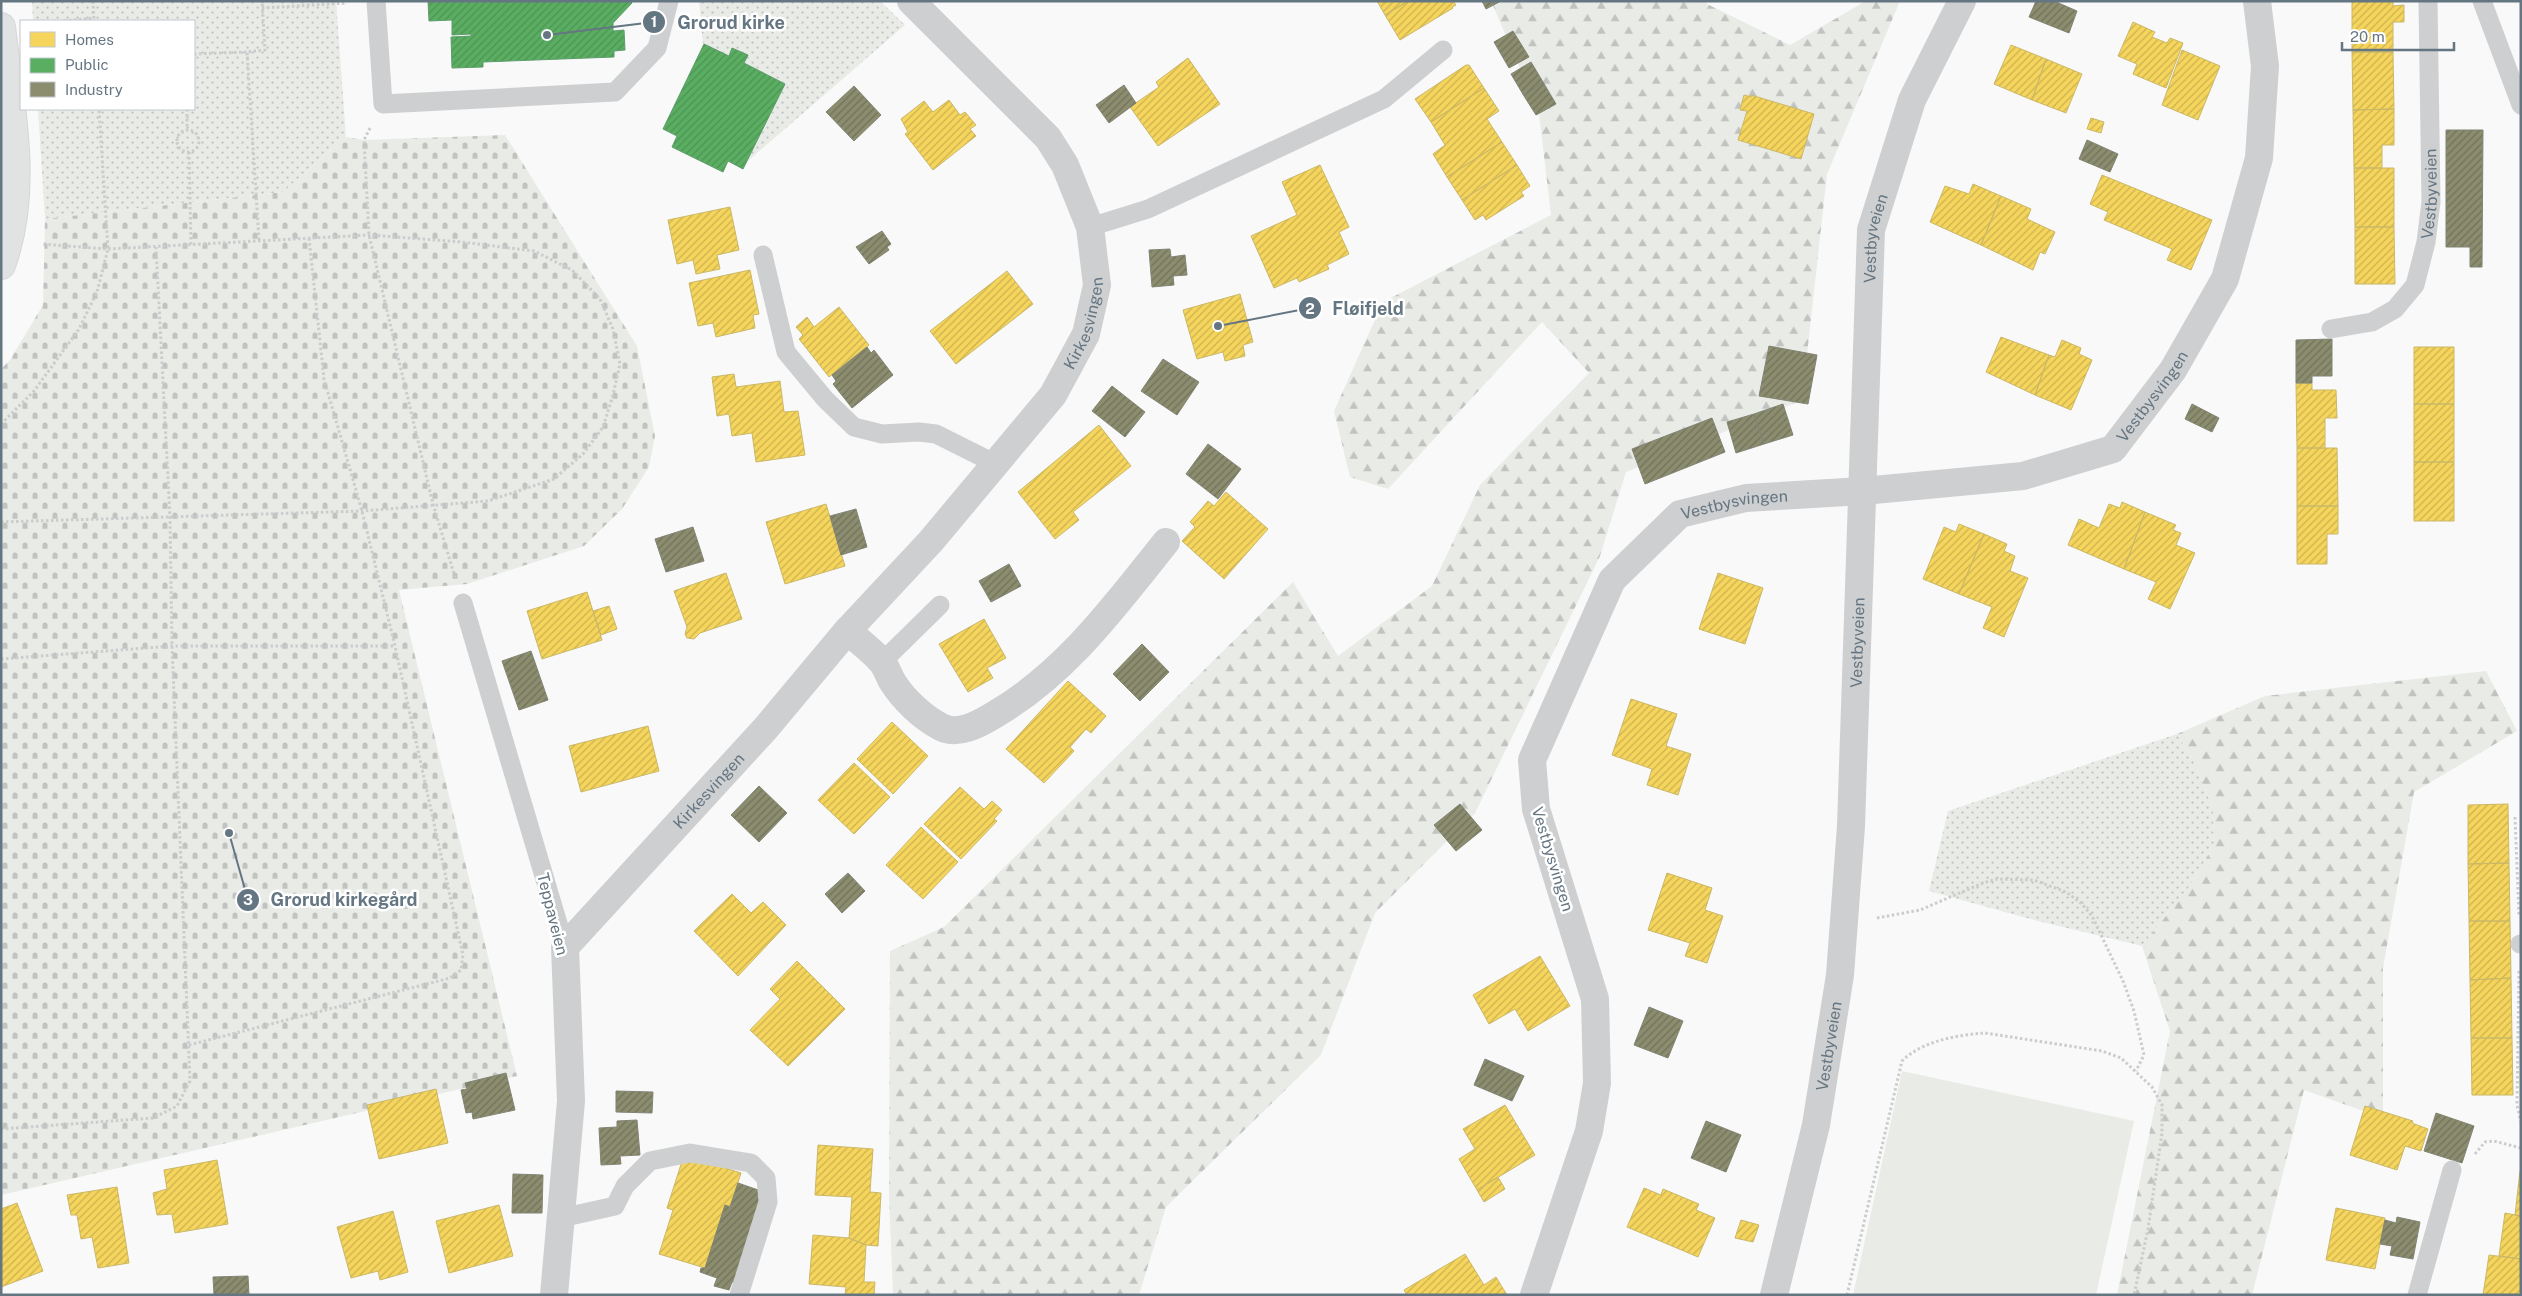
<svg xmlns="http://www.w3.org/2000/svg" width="2522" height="1296" viewBox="0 0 2522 1296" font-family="'Public Sans',sans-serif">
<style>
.grass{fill:url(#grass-dots)}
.forest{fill:url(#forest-firs)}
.cemetery{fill:url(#cemetery-stones)}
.pitch{fill:#e8ebe6}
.homes{fill:url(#homes-hatch);stroke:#cab868}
.public{fill:url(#public-hatch);stroke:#5d9d6b}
.industry{fill:url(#industry-hatch);stroke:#808574}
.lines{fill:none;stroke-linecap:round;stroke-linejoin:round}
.secondary-casing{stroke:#d5d6d7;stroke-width:30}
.path{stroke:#cbcccd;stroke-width:3;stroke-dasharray:2.5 2.5;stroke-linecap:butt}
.lane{stroke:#cecfd0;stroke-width:19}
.street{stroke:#cecfd0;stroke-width:28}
.secondary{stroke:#e1e2e2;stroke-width:28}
.labels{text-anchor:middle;stroke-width:5;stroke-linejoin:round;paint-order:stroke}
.street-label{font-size:16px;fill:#657683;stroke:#fff}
.leader{fill:none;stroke:#657683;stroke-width:2}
.callout-dot{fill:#657683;stroke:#fff;stroke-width:2}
.mark-label{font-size:15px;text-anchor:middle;font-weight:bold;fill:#fff}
.callout-label{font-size:18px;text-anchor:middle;font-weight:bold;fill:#657683;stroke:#fff;stroke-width:5;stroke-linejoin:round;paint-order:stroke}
</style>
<defs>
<pattern id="grass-dots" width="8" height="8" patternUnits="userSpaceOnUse" patternTransform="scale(1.25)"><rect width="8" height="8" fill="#e8ebe6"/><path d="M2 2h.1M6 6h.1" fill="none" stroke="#c0c3c0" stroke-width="1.8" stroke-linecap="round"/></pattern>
<pattern id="forest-firs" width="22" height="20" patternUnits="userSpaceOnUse" patternTransform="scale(1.25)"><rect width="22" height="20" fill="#e8ebe6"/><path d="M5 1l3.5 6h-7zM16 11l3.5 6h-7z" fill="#c0c3c0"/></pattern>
<pattern id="cemetery-stones" width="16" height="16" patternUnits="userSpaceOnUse" patternTransform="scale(1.25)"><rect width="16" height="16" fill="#e8ebe6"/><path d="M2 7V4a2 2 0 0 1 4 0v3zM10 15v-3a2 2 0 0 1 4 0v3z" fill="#c0c3c0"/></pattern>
<pattern id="homes-hatch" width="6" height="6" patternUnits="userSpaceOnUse" patternTransform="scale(1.25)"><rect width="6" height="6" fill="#f6d55c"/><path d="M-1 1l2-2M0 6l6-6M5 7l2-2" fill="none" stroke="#cbb151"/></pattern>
<pattern id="public-hatch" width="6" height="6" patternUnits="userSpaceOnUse" patternTransform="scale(1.25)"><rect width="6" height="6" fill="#5aae61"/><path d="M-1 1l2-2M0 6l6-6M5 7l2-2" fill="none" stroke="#4e9255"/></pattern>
<pattern id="industry-hatch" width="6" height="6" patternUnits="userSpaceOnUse" patternTransform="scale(1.25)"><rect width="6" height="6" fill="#8c8c6e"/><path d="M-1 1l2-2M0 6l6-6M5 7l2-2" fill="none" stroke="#70725c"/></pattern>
</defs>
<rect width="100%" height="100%" fill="#f9f9f9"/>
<path class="grass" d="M32,1H336L346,137L283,192L45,219L38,109H194V21H33Z
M699,1H880L905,25L741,167L779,83L703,45Z
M2177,734L2192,758L2213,808L2214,845L2190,886L2142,946L2038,921L1929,891L1948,811Z"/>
<path class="forest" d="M1491,1H1706L1707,4L1790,45L1866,1H1900L1827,174L1802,400L1626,472L1600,556L1475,813L1375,913L1321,1055L1166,1207L1139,1295H893L889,1195L890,951L944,927L1293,582L1338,656L1432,586L1480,485L1589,373L1542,322L1388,489L1350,477L1334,411L1383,302L1551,215L1539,113Z
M2486,671L2517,731L2414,792L2383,968V1118L2304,1090L2252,1295H2117L2170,1031L2142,946L2190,886L2214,845L2213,808L2192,758L2177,734L2265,696Z"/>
<path class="cemetery" d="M505,135L637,346L655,436L649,467L622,509L584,546L467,584L399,590L517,1076L1,1195V369L10,360L43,305L45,219L283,192L346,137L364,140Z"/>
<path class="pitch" d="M1902,1071L2134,1121L2096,1295H1853Z"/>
<path class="homes" d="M1377,1H1408L1385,15Z
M1408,1H1453L1456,5L1452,7L1453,8L1400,40L1385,15Z
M2352,1H2393V6L2404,5V22H2393V52H2352Z
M2133,22L2155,32L2152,37L2167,43L2170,38L2183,43L2166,88L2133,74L2137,64L2118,56Z
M2011,45L2046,59L2032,100L1994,84Z
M2182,50L2220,66L2198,120L2162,105Z
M2352,52H2393L2394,109L2353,110Z
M1188,58L1220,104L1158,146L1130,107L1159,87L1156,82Z
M2046,59L2082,74L2066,113L2032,100Z
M1466,65H1469L1484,88L1431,122L1415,99Z
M1484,88L1499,111L1487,119L1502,142L1447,177L1433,154L1445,145L1431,122Z
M1744,95L1751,97V95L1814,114L1801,159L1738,140L1747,111L1740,110Z
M949,100L960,115L965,112L976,125L970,129L976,136L933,170L905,134L908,132L901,119L924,101L933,112Z
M2394,109V145H2382V168H2354L2353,110Z
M2091,118L2104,122L2101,133L2087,129Z
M1502,142L1517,165L1462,200L1447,177Z
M1320,165L1349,227L1339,232L1349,254L1327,265L1329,269L1299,282L1297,278L1274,288L1251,236L1297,215L1282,182Z
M1517,165L1530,186L1521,192L1524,196L1486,220L1483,215L1475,220L1462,200Z
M2354,168H2394V227H2355Z
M2102,175L2212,220L2191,270L2167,260L2172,249L2104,220L2108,212L2090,204Z
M1973,184L2001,196L1981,245L1930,222L1945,186L1969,194Z
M2001,196L2031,209L2027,219L2055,232L2045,254L2040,252L2033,270L1981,245Z
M730,207L739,250L717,255L720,269L696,274L693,260L677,264L668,220Z
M2355,227H2394L2395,284H2355Z
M750,270L759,314L753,315L755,328L716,337L713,323L698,326L689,283Z
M1007,271L1033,304L956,364L930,331Z
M1240,294L1253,342L1243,345L1245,356L1225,361L1223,352L1197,359L1183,310Z
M839,307L869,345L829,377L799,339L803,335L796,327L807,317L814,327Z
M2001,337L2049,355L2035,395L1986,372Z
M2062,340L2081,348L2079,354L2092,360L2071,410L2035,395L2049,355L2055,357Z
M2414,347H2454V404H2414Z
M734,374L736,387L780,381L784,412L798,411L805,455L756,462L752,433L732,436L729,414L717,416L712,377Z
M2296,383H2312V390H2336L2337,418H2325V448H2297Z
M2414,404H2454V462H2414Z
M1099,425L1131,466L1073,512L1079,520L1055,539L1018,492Z
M2297,448H2337L2338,506H2297Z
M2414,462H2454V521H2414Z
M1226,492L1268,529L1224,579L1182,541L1195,527L1190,522L1208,501L1214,506Z
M2122,502L2145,512L2124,569L2068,545L2079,519L2099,528L2109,504L2120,508Z
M826,504L845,566L785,584L766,522Z
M2297,506H2338V534H2327V564H2297Z
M2145,512L2176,525L2173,530L2181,533L2176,545L2195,553L2170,609L2148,599L2156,582L2124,569Z
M1959,524L1984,534L1959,594L1923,579L1944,527L1956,532Z
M1984,534L2007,544L2004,551L2015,556L2010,571L2028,578L2004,637L1983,628L1992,607L1959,594Z
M726,573L742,619L700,633L694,639L687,638L685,634L687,627L674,591Z
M1718,573L1763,588L1745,644L1699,629Z
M587,592L602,640L542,659L527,611Z
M609,606L617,629L601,635L593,611Z
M984,619L1006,658L987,668L993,678L968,692L939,644Z
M1068,681L1106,716L1091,733L1086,729L1070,747L1074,751L1044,783L1006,749Z
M1631,699L1677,714L1666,746L1691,754L1678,795L1647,785L1652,769L1612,755Z
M892,722L928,756L893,794L857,759Z
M648,726L659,771L581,792L569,746Z
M854,763L890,797L854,834L818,800Z
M960,787L984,809L992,801L1002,810L994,819L997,821L961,859L924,824Z
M2508,804L2509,863L2468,864V805Z
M921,827L958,862L923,899L886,865Z
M2509,863L2510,921H2469L2468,864Z
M1667,873L1712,888L1705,910L1723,916L1707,963L1685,956L1690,943L1648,930Z
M732,894L751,913L763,902L786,925L738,976L694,931Z
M2469,921H2510L2511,978L2470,980Z
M1540,956L1570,1006L1528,1031L1515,1009L1489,1024L1473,995Z
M797,961L845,1009L788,1066L750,1030L780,999L770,989Z
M2511,978L2512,1038H2471L2470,980Z
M2471,1038H2512L2513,1095H2472Z
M436,1089L448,1143L379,1159L367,1105Z
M1505,1105L1535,1155L1477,1190L1459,1159L1475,1149L1463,1129Z
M2365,1106L2413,1121L2412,1123L2428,1129L2421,1151L2405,1146L2397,1170L2350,1155Z
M818,1145L873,1149L870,1192L881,1193L878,1246L866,1245L849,1238L852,1197L815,1195Z
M684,1155L741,1173L730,1207L725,1205L705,1268L659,1254L673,1210L667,1208Z
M217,1160L228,1224L175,1233L172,1214L157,1215L153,1193L167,1189L164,1170Z
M2520,1171H2521V1216L2515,1215Z
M1498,1177L1505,1189L1484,1202L1477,1190Z
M117,1187L129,1263L98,1268L92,1237L81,1239L77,1215H71L67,1195Z
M1644,1188L1661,1195L1663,1189L1699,1204L1696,1210L1715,1218L1698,1257L1627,1227Z
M17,1203L43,1271L1,1287V1209Z
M499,1205L513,1256L449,1273L436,1221Z
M2336,1208L2385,1218L2375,1269L2326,1260Z
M393,1211L408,1272L380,1280L378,1271L351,1278L337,1227Z
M2505,1213L2521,1216V1259L2499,1256Z
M1741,1220L1759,1225L1753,1242L1735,1238Z
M813,1235L849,1238L866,1245L864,1282H875L874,1295H845L846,1287L809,1284Z
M1465,1254L1484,1285L1496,1277L1507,1295H1407L1404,1290Z
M2489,1255L2521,1259V1295H2483Z"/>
<path class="public" d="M428,1H631L632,3L613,23V31L624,30L625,50L614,51V57L483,62V67L452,68L451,37L471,36V34L452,35V20L429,21Z
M704,44L729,56L732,48L748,55L744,63L785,84L743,169L728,161L723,172L672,147L677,136L663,129Z"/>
<path class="industry" d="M1482,1H1501L1486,9Z
M2036,1H2054L2077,11L2069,33L2029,17Z
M1513,31L1529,57L1509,68L1494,42Z
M1531,62L1543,82L1524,96L1511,74Z
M1543,82L1556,104L1536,115L1524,96Z
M1124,85L1136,103L1109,123L1096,105Z
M854,86L881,115L854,141L826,112Z
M2446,130H2483L2482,267H2470V247H2446Z
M2087,140L2118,154L2110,172L2079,159Z
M882,231L891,244L887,247L889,250L869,264L856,247Z
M1170,249L1171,257L1185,255L1187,275L1173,276L1174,285L1152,287L1149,250Z
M2332,339V376H2312V383H2296V340Z
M1769,346L1817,355L1808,404L1759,396Z
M867,347L871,353L874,350L893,375L852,408L833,384L836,381L832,375Z
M1163,359L1199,382L1177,415L1141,391Z
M1112,386L1145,412L1125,437L1092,411Z
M1783,404L1793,435L1764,444L1754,414Z
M2192,404L2219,418L2212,432L2185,419Z
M1754,414L1764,444L1736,453L1727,422Z
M1712,418L1725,452L1645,484L1632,449Z
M1208,444L1241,469L1218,499L1186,474Z
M856,509L867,547L841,555L830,516Z
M693,527L704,561L666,572L655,539Z
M1009,564L1021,586L991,602L979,581Z
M1142,644L1169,672L1140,701L1113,674Z
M531,651L548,700L519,710L502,661Z
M759,786L787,813L759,842L731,815Z
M1460,804L1482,830L1456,851L1434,825Z
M848,873L865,891L842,913L825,894Z
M1649,1007L1683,1021L1668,1058L1634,1045Z
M1485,1059L1524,1076L1512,1101L1474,1085Z
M506,1073L515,1110L473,1119L472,1112L466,1113L461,1090L467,1089L465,1083Z
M616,1091L653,1092L652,1113L616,1112Z
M2436,1113L2474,1126L2462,1163L2424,1151Z
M637,1120L640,1155L620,1156L621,1164L601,1165L599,1128L617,1127V1121Z
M1706,1121L1741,1135L1726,1172L1691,1158Z
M513,1174L543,1175L542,1213H512Z
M738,1183L764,1192L735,1283L732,1282L729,1290L714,1286L717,1278L700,1272L701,1268H705L725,1205L730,1207Z
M2397,1217L2420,1222L2413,1259L2390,1255L2392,1246L2380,1244L2385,1220L2396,1223Z
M248,1276L249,1295H214L213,1277Z"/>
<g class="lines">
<defs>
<path id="secondary" d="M1,27C10,104 29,190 1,265"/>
</defs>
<use href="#secondary" class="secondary-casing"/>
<path class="path" d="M93,1L94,21
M262,8L347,3
M64,21L94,18
M194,54L247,52
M187,109V129
M370,128L364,140L369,235L433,504L455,577
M177 141a11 11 0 1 1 22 0a11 11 0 1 1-22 0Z
M189,152L191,245
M259,240L247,52L265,50L262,1
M1,424L34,391L79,329L97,292L108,249L99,109
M1,522L362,511L488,501L554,479L583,454L603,427L613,395L620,364L613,329L600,299L572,270L534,251L462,242L369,235L108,249L41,244
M1,659L172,646H395
M2515,817L2519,915
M1877,918L1920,910L1983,883L1997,879L2034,880L2066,892L2081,903L2092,916L2123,981L2134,1011L2144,1055L2136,1071
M2519,971L2517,1105L2521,1122
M189,1045L450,978L461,970L463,955L395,646L362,511L324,379L309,238
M1,1129L153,1118L177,1106L190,1081L172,646L170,517L156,247
M2475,1154L2485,1142L2494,1141L2521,1148
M1847,1295L1902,1061C1922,1041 1957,1035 1985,1033L2102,1051L2121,1058L2152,1087L2162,1105V1133L2148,1229L2134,1295"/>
<g class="lane">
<path d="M376,1L383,104L615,92L657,48L669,1"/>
<path d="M2482,1L2521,105"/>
<path d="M1090,227L1148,209L1384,99L1443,50"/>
<path d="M763,255L786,352L825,399L854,427L882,434L919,432L936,434L996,464"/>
<path id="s1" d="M2331,329L2372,322L2395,309L2415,285L2426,242L2431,202L2428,1"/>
<path d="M463,603L565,947"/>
<path d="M882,662L940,605"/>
<path d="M2520,944H2521"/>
<path d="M561,1218L615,1206L625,1186L650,1161L690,1153L751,1163L766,1178L768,1202L739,1295"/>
<path d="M2417,1295L2452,1170"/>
</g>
<g class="street">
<path d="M847,631C858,640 871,650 881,661C886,666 888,674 892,681C903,699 922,717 941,727C958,736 979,724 994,715C1066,673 1114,607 1166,542"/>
<path id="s2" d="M554,1295L571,1101L565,947L765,729L847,631L931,541L1053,395L1086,334L1097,285L1090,227L1065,165L1048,138L911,1"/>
<path id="s3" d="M1534,1295L1589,1131L1597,1083L1595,999L1536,809L1532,760L1612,580L1680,514L1746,498L1863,491L2023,476L2113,449L2173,370L2225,279L2259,158L2265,66L2257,1"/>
<path id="s4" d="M1774,1295L1816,1125L1840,975L1851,826L1871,230L1912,100L1962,1"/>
</g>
<use href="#secondary" class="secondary"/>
</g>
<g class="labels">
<g class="street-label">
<text dy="6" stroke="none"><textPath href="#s1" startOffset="192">Vestbyveien</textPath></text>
<text dy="6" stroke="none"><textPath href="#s4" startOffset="1065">Vestbyveien</textPath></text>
<text dy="6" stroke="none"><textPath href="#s2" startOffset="1165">Kirkesvingen</textPath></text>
<text dy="6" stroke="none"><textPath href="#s3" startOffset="1351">Vestbysvingen</textPath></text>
<text dy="6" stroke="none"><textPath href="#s3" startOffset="901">Vestbysvingen</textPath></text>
<text dy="6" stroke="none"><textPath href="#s4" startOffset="660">Vestbyveien</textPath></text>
<text dy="6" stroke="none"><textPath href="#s2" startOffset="561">Kirkesvingen</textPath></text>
<text transform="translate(1553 859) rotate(73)" y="6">Vestbysvingen</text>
<text transform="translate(553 914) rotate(76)" y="6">Teppaveien</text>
<text dy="6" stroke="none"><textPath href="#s4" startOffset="255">Vestbyveien</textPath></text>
</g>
</g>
<path class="leader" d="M547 35L654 22M1218 326L1310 308M229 833L248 900"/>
<g class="callout-dot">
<circle cx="547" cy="35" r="5"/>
<circle cx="1218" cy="326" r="5"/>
<circle cx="229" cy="833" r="5"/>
<circle cx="654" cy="22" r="12"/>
<circle cx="1310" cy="308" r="12"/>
<circle cx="248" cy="900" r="12"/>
</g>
<g class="mark-label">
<text x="654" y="27">1</text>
<text x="1310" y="314">2</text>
<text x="248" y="905">3</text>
</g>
<g class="callout-label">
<text x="731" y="29">Grorud kirke</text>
<text x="1368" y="315">Fløifjeld</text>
<text x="344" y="906">Grorud kirkegård</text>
</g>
<rect width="2522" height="1296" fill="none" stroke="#657683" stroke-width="5"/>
<rect x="20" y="20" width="175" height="90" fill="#ffffff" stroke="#c1c8cd"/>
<rect x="30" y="32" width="25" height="15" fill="#f6d55c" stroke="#c1c8cd"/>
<text x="65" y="45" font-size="15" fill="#657683">Homes</text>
<rect x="30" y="58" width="25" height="15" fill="#5aae61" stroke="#c1c8cd"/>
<text x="65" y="70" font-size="15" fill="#657683">Public</text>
<rect x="30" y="82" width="25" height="15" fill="#8c8c6e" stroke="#c1c8cd"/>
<text x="65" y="95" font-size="15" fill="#657683">Industry</text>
<path d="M2342 42v8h112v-8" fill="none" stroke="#657683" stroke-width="2.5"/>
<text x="2350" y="42" font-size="15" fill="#657683" stroke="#ffffff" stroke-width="4" paint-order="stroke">20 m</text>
</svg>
